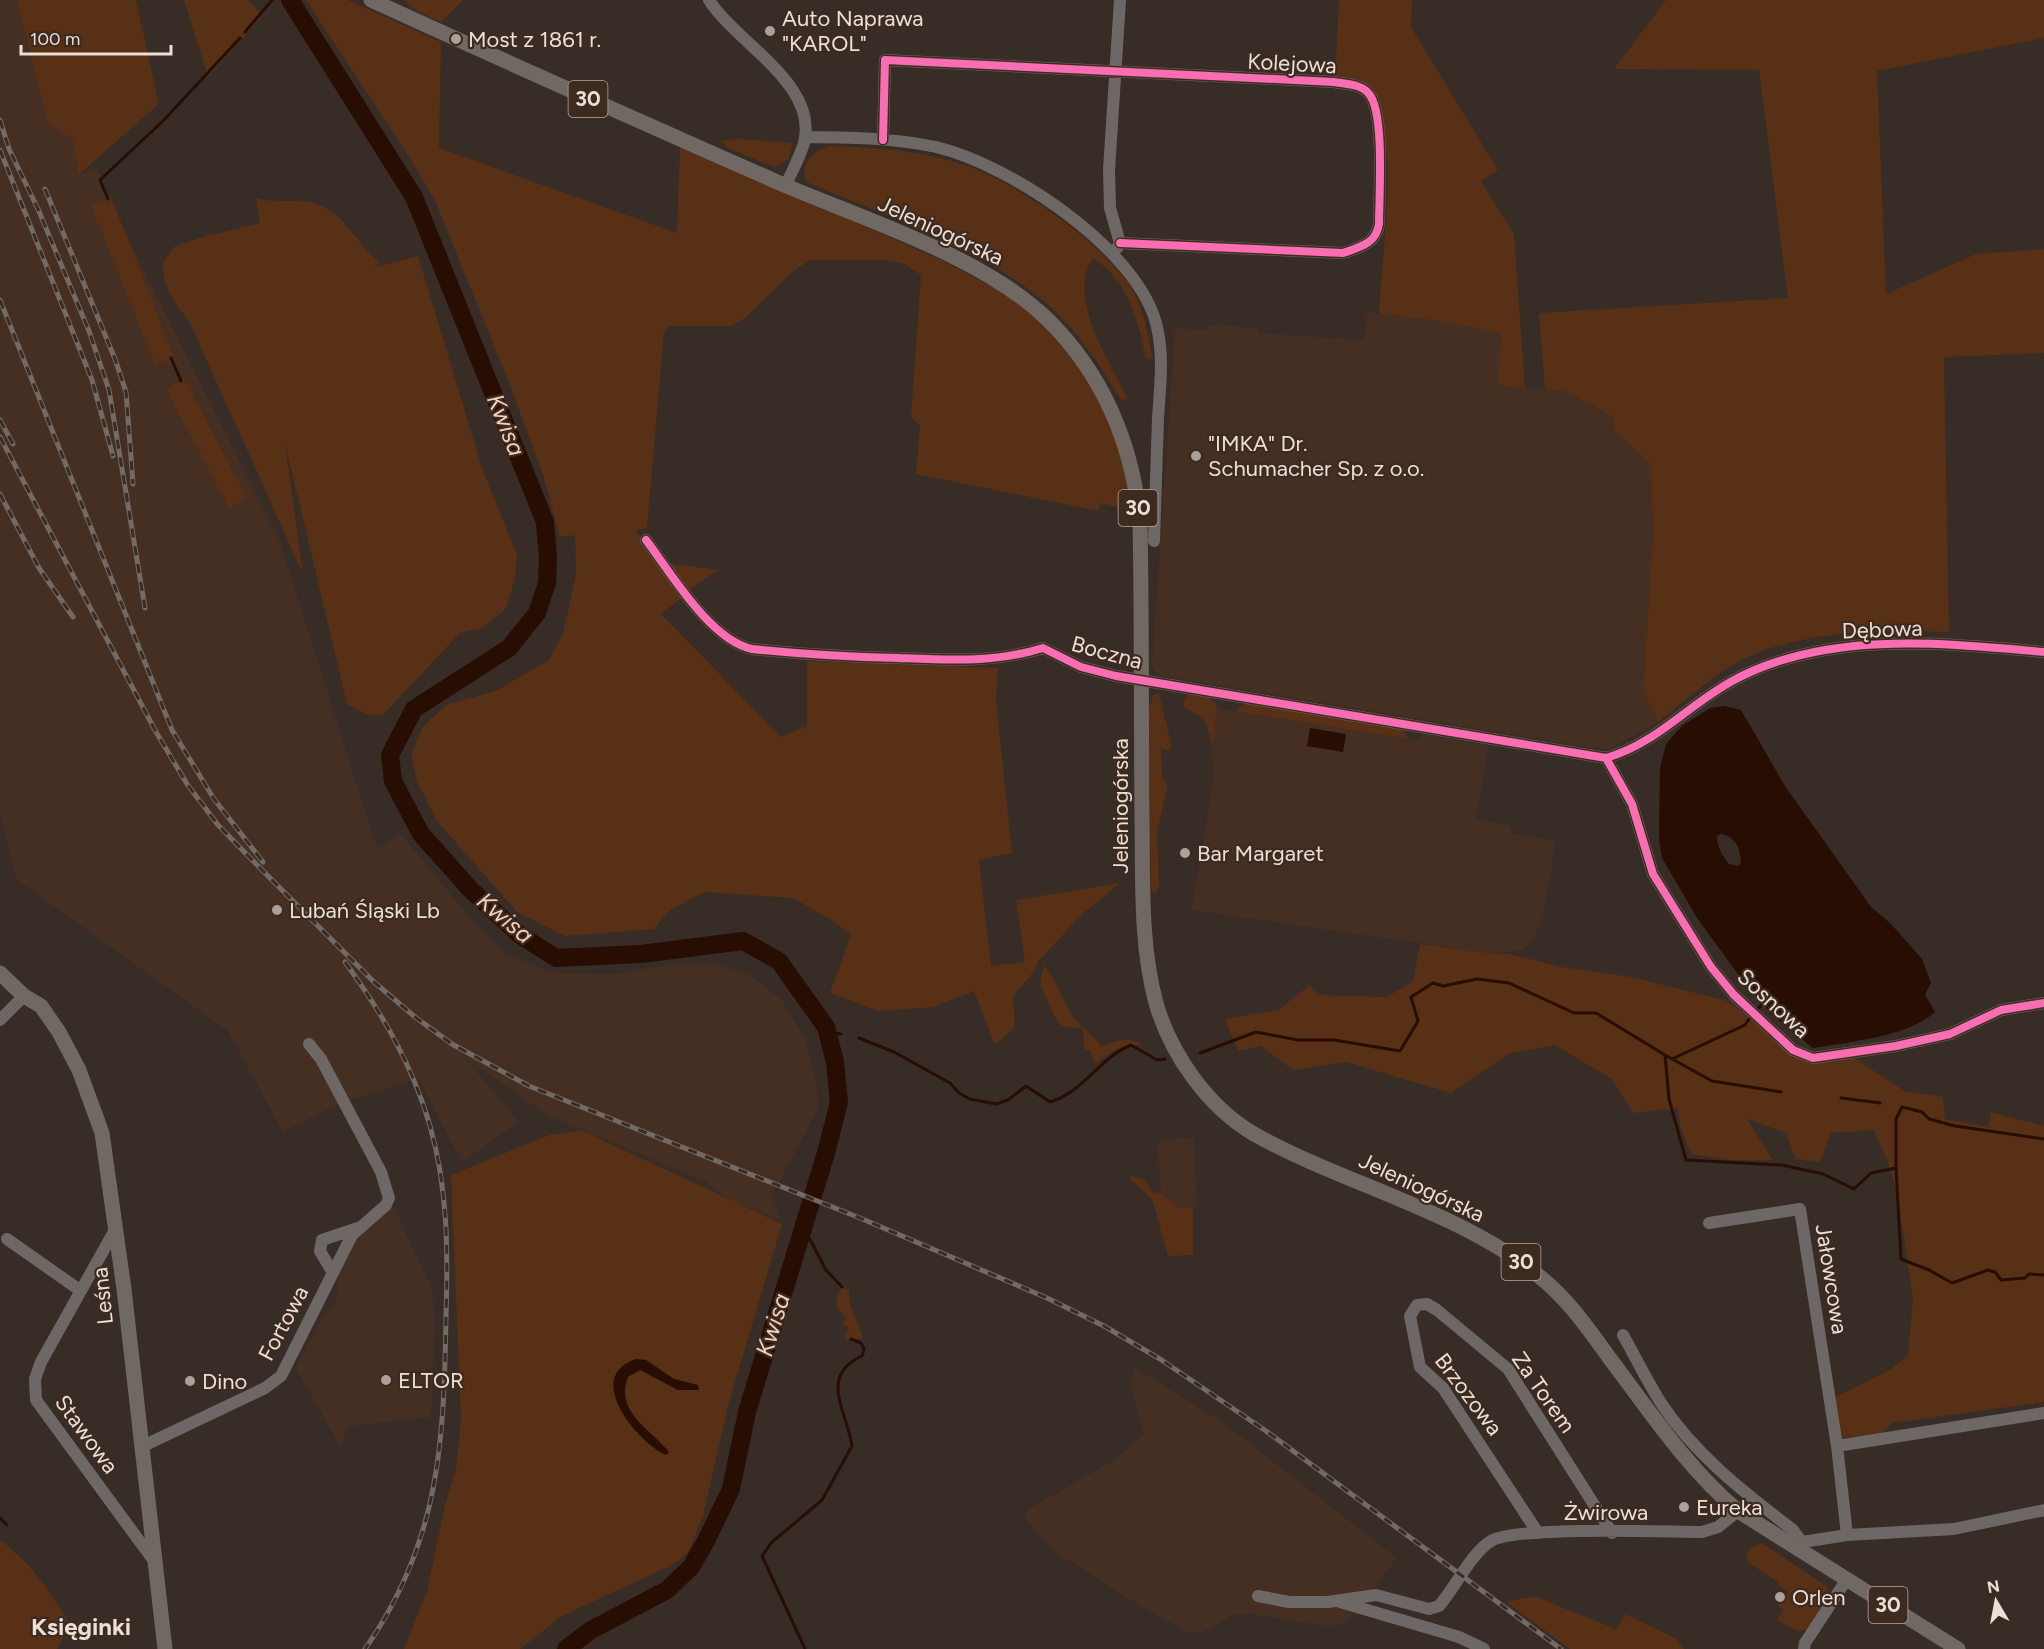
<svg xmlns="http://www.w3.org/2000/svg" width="2044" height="1649" viewBox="0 0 2044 1649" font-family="Figtree,sans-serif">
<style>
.built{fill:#452f22}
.green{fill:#583015}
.water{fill:#280d03;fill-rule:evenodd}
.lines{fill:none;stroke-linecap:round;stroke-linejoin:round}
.stream{stroke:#280d03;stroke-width:3}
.river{stroke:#280d03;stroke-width:18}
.minor{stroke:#6d6865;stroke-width:12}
.major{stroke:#706863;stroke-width:15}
.rail-casing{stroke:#716a67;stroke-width:5}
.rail{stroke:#3d2b20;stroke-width:3;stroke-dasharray:9;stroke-linecap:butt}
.cycleway-casing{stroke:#3d2b20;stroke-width:11}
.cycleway{stroke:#f96db3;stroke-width:8}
.poi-dot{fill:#aca09a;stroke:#3d2b20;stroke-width:2}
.labels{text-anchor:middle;stroke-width:4.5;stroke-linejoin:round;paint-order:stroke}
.shield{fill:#3d2b20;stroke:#b7a9a1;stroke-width:1.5}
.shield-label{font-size:21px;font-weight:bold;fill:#ebdfd8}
.poi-label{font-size:22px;fill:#ebdfd8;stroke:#3d2b20;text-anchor:start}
.street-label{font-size:22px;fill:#ebdfd8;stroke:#3d2b20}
.water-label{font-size:24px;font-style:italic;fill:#f3d0bb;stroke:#3d2b20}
.neighbourhood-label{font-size:24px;font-weight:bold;fill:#ebdfd8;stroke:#3d2b20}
</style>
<rect width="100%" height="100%" fill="#372c26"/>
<path class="built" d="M0,0H17L48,123L73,140L78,175L97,169L144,271L279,539L377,849L401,834L475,924L505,954L552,973L617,974L672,964H719L751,976L781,999L806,1041L815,1076L819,1107L771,1198L781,1220L729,1200L707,1182L549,1116L465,1058L519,1122L462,1162L418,1078L335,1105L283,1132L228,1031L16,879L0,813Z
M1367,312L1436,320L1502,333L1498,385L1565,391L1613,418L1615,431L1651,464L1653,537L1643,690L1658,722L1610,749L1587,747L1163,676L1156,673L1152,666L1175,328L1207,330L1208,324L1257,328L1258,333L1364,340Z
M1217,708L1416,741L1424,734L1488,746L1476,819L1511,826L1510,833L1556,841L1543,918L1533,941L1521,950L1495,954L1192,910L1214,778L1212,751Z
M1194,1137L1197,1207L1179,1208L1161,1193L1157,1144L1159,1141Z
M393,1206L432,1288L435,1323L431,1417L348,1426L341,1448L296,1368L323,1316L336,1305L338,1277L358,1236L381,1214Z
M1134,1367L1222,1422L1397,1558L1345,1624L1327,1626L1245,1613L1233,1615L1203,1632L1190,1633L1142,1607L1054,1551L1028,1522L1025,1517L1027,1510L1114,1460L1144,1434L1131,1388Z"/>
<path class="green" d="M17,0H136L159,104L78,175L73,140L48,123Z
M184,0H249L262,16L208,77Z
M306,0H348L441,42L439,148L677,233L680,145L937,258L1005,293L1033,315L1073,358L1094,389L1123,458L1131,510L1100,503L1099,511L916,474L920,426L911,417L921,275L904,264L887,260H810L791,273L744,319L731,326H669L664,331L647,528L635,530L685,595L661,614L781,737L807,726V661L998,668L996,700L1012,853L979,860L991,966L1025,962L1016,900L1120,883L1080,916L1037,963L1034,971L1013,997L1015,1027L995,1045L974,991L933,1007L879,1011L830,993L851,935L833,921L793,898L705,892L670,910L654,929L565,936L517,912L437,821L417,782L411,754L423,727L446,705L496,691L549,660L563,633L576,575L575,535L560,537L544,478L511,388L436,203L411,160Z
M404,0H463L441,22L417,11Z
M1339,0H1412L1411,27L1498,170L1481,181L1514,234L1525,388L1498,385L1501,333L1436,320L1379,314C1381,255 1404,131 1365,84C1359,77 1344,77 1335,77Z
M1666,0H2044V38L1877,71L1886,294L1976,254L2044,249V353L1944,357L1949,632C1879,630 1802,629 1738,662C1711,676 1683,703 1658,722L1643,690L1653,537L1651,464L1615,431L1613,419L1606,413L1565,391L1545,389L1539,313L1788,298L1759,70L1614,69Z
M739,139L793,143L788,160L775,167L727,148L722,140Z
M830,146C874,147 923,151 965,165C1017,183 1099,240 1130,286C1144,307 1148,335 1153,360L1146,358C1137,319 1129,282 1093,258C1066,297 1110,362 1127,398L1121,400C1100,365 1078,331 1046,303C978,245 888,218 807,182C798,164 813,151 830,146Z
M111,198L174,357L155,365L91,206Z
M256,198C277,205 296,197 317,204C346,213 356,245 379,261L375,267L418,256L483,471L517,555L515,579L505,610L482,628L460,633L382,716L366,714L347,704L285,443L303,574L188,319C172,302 165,287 162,264L175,246L203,237L260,223Z
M184,379L247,498L229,508L166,389Z
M667,563L718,570L688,591Z
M1159,693L1172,747L1168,751L1161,748L1162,778L1168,785L1157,832L1159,887L1154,894L1151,889L1148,705L1151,704L1153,695Z
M1190,693L1209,696L1217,706L1213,747L1204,718L1184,707L1183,701Z
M1247,702L1402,728L1408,739L1235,711Z
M1420,944L1495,954H1510L1561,967L1631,977L1727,1001L1810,1062L1854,1058L1905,1091L1943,1097L1945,1119L1988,1127L1991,1112L2044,1126V1402L1892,1423L1882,1433L1841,1438L1834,1398L1890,1370L1908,1355L1913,1299L1904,1236L1892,1172L1874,1130L1831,1133L1820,1162L1796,1159L1786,1133L1747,1119L1773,1160H1730L1691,1154L1680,1125L1678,1108L1633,1113L1612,1079L1555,1045L1508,1054L1451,1093L1346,1062L1293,1070L1261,1046L1238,1051L1225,1019L1278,1010L1310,985L1318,995L1387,997L1413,981Z
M1044,965C1056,981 1062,998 1072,1015C1080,1028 1093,1034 1101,1046C1117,1042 1127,1035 1142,1045C1122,1043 1110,1052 1095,1064L1090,1050L1084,1049L1083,1028L1063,1027L1057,1022L1040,985Z
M581,1130L782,1224L728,1406L703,1516L687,1554L670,1566L562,1616L520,1649H404L427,1591L445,1505L456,1469L461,1420L451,1175L549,1135Z
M1129,1175L1145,1180L1152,1192L1161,1193L1179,1208L1193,1207V1255L1168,1256L1152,1199L1131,1180Z
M842,1287L849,1290L850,1304L863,1338L847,1340L844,1337L849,1328L843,1325L846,1317C835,1310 834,1297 842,1287Z
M0,1540C31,1563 51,1591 70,1625L57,1649H0Z
M1762,1543L1828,1587L1825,1601L1807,1629L1797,1631L1777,1620L1783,1610L1778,1606L1788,1592L1779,1586L1778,1582L1749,1563L1746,1557L1750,1548Z
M1534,1596L1616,1629L1625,1614L1675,1638L1684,1649H1570L1506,1602Z"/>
<path class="water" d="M1725,706L1741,710L1785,786L1871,907L1890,923L1922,959L1931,983L1925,995L1935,1012C1907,1037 1849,1042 1813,1048L1770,1013L1746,985L1697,918L1662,858L1659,840L1660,768L1666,744L1682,726L1710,708ZM1721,834C1737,838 1740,848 1741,863L1738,866L1729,864C1722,855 1717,847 1717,836Z
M1310,728L1346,734L1343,752L1307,746Z
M636,1359L646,1360L674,1379L698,1385L699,1390H678L640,1370L628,1377C614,1412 652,1430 669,1452L666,1455C636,1442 583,1376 636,1359Z"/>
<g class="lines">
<path class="stream" d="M245,32L272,0
M108,199L100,180L163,121L240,38
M171,358L181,381
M1758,1009L1762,1004
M827,1032L841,1034
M859,1038L894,1052L950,1083L959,1093L970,1099L996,1104L1008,1100L1026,1086L1050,1102C1084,1092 1099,1058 1131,1045L1157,1060L1165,1059
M1200,1053L1256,1032L1298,1040H1334L1400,1051L1418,1021L1411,997L1433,983L1443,986L1477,979L1509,983L1574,1013H1596L1665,1055L1669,1099L1686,1160L1782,1165L1823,1174L1854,1189L1871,1173L1896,1168L1901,1259L1929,1270L1952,1283L1988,1270L1995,1272L2001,1280L2025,1278L2029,1274L2044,1275
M1665,1055L1712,1081L1781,1092
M1672,1059L1745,1025L1749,1019
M1841,1098L1880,1103
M1896,1168V1119L1902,1107L1922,1112L1929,1119L1955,1126L2044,1139
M804,1228L826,1270L842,1287
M0,1518L7,1525
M805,1649L762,1556L771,1543L822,1500L852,1446C847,1411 818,1376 862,1356L864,1349L861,1343L851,1339"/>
<path class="river" d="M290,0L414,197L545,522L548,557L547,583L537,613L509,648L414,709L390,755L393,781L421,834L470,889L520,935L556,958L641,954L743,941L779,961L826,1027L835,1062L839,1102L826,1153L747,1412L731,1489L706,1541L691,1567L667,1590L591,1630L566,1649"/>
<path class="minor" d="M709,0C737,44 819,84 804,143C800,157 792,171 786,185
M805,137C848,137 893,138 936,147C1009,164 1140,250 1157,327C1164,357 1160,388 1158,418C1157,459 1155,500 1154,541
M883,140L885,60L1334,82C1345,84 1362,84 1369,94C1385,112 1379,197 1379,224C1376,244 1360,247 1343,253L1120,243
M1117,248L1120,243L1110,208L1109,170L1120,0
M646,540C671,573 710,640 752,649C800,654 849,657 898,658C948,660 995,663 1043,648L1081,667L1116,676L1606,758C1656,744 1689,704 1734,680C1827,630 1943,643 2044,652
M1606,758L1632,804L1653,874L1711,967L1734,995L1793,1050L1813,1058L1896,1046L1950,1034L2001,1010L2044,1003
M0,1020L24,996
M1709,1223L1800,1209L1837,1446
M116,1228L41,1362L35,1379L36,1400L154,1561
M7,1239L81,1291
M333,1273L320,1251L322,1240L361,1227
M1623,1335C1636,1358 1647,1381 1661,1403C1695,1455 1745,1493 1793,1530L1801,1541
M141,1447L265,1388L281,1376L352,1235L386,1205L389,1198L381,1172L363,1138L321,1059L309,1044
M1538,1533L1443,1388L1420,1367L1410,1316L1417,1305L1427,1304L1437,1310L1508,1369L1612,1533
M1847,1535L1837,1446L2044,1413
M1796,1543L1847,1535L1954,1529L2044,1510
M1258,1596L1289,1602H1328L1376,1595L1429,1609L1439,1606C1455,1588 1471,1553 1491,1541C1516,1526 1664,1532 1702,1532L1718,1527L1738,1511
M1340,1602L1459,1637L1484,1649
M1804,1649L1805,1643L1847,1579"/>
<path class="major" d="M371,0C508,63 646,124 784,185C866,220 983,257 1046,318C1103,373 1133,445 1140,523C1142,622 1141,720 1142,819C1143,880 1140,944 1156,1003C1171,1055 1208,1107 1254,1134C1343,1184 1463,1212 1540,1277C1569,1300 1589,1330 1611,1360C1650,1412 1688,1469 1738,1511L1958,1649
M0,973L24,996L41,1006L59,1032L79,1070L102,1133L124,1289L165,1649"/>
<defs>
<path id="rail" d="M0,120L9,149L38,209L89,331L109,390L145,608
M0,150L92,380L113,456
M45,189L115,359L126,392L133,484
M0,300L172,730L214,799L263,862
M0,420L13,444
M0,437L156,732L187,784L218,825L264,872L374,982L415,1017L452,1044L529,1086L860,1218L1047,1298L1104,1326L1160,1359L1266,1431L1561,1649
M0,494L39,568L73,617
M345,962C382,1013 413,1066 430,1126C448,1189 448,1251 446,1316C444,1441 440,1542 365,1649"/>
</defs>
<use href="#rail" class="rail-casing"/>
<use href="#rail" class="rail"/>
<defs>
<path id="cycleway" d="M883,140L885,60L1334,82C1345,84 1362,84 1369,94C1385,112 1379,197 1379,224C1376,244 1360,247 1343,253L1120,243
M646,540C671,573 710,640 752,649C800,654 849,657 898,658C948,660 995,663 1043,648L1081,667L1116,676L1606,758C1656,744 1689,704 1734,680C1827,630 1943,643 2044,652
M1606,758L1632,804L1653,874L1711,967L1734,995L1793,1050L1813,1058L1896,1046L1950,1034L2001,1010L2044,1003"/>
</defs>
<use href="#cycleway" class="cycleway-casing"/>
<use href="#cycleway" class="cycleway"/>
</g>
<g class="poi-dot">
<circle cx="770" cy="31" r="6"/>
<circle cx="456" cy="39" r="6"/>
<circle cx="1196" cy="456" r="6"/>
<circle cx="1185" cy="853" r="6"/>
<circle cx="277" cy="910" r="6"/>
<circle cx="386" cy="1380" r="6"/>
<circle cx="190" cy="1381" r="6"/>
<circle cx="1684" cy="1507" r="6"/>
<circle cx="1780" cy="1597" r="6"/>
</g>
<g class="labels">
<g class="shield">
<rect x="568.5" y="81" width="39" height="36" rx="4.5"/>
<rect x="1118.5" y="490" width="39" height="36" rx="4.5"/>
<rect x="1501.5" y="1244" width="39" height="36" rx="4.5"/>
<rect x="1868.5" y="1587" width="39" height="36" rx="4.5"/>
</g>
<g class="shield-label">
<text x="588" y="106">30</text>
<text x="1138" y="515">30</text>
<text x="1521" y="1269">30</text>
<text x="1888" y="1612">30</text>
</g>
<g class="poi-label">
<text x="782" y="26">Auto Naprawa<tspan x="782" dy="25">"KAROL"</tspan></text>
<text x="468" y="47">Most z 1861 r.</text>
<text x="1208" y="451">"IMKA" Dr.<tspan x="1208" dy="25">Schumacher Sp. z o.o.</tspan></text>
<text x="1197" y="861">Bar Margaret</text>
<text x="289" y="918">Lubań Śląski Lb</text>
<text x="398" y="1388">ELTOR</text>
<text x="202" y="1389">Dino</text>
<text x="1696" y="1515">Eureka</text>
<text x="1792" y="1605">Orlen</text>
</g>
<g class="street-label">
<text transform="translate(1292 63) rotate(3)" y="8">Kolejowa</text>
<text transform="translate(941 230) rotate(25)" y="8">Jeleniogórska</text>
<text transform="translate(1882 629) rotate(-2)" y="8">Dębowa</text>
<text transform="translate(1107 652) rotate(15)" y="8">Boczna</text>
<text transform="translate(1120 806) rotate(-90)" y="8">Jeleniogórska</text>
<text transform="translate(1774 1003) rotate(43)" y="8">Sosnowa</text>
<text transform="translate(1422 1187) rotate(25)" y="8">Jeleniogórska</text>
<text transform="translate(1832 1279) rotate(81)" y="8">Jałowcowa</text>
<text transform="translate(102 1296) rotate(-96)" y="8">Leśna</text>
<text transform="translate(283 1323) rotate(-62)" y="8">Fortowa</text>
<text transform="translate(1544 1392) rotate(55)" y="8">Za Torem</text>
<text transform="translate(1469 1394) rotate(53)" y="8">Brzozowa</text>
<text transform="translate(87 1434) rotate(54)" y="8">Stawowa</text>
<text x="1606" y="1520">Żwirowa</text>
</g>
<g class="water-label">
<text transform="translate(506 425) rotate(68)" y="8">Kwisa</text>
<text transform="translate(505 918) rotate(40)" y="8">Kwisa</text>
<text transform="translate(773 1325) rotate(-73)" y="8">Kwisa</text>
</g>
<g class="neighbourhood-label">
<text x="81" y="1635">Księginki</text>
</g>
</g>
<g transform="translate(1996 1601) rotate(350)" stroke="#3d2b20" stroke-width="4.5" paint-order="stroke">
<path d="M0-4.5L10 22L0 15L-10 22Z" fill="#ebdfd8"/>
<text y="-9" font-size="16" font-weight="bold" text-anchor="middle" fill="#ebdfd8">N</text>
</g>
<path d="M21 45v9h150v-9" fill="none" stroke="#ebdfd8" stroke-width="3"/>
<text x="30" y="45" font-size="18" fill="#ebdfd8" stroke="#3d2b20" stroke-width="4.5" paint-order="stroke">100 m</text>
</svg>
